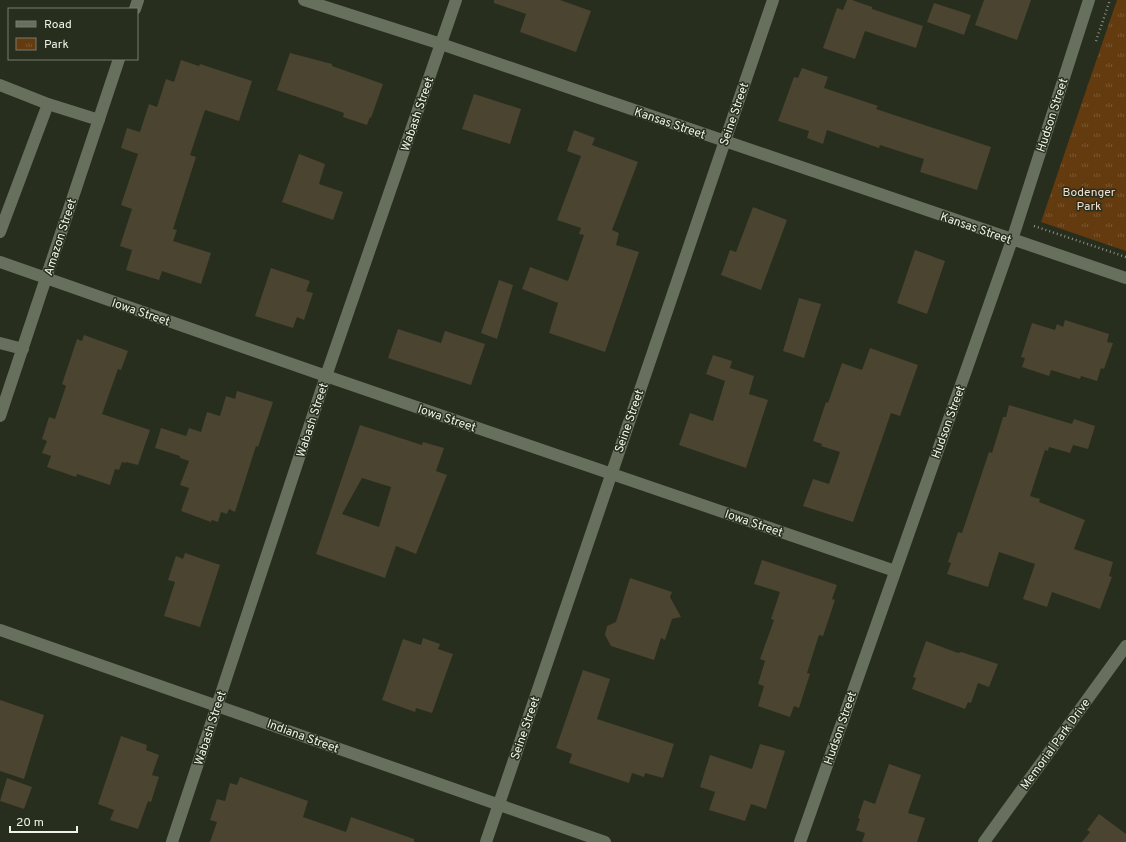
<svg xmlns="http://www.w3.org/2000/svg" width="1126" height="842" viewBox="0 0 1126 842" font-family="Overpass,sans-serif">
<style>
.park{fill:url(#park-tufts)}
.building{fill:#4a4431;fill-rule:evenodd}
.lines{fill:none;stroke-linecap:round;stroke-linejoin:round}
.path{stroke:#8b9183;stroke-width:2.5;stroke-dasharray:1 3;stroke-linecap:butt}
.minor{stroke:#67705d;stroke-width:12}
.labels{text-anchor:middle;stroke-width:3;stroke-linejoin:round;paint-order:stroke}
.street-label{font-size:12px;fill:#eef3e8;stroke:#272e1d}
.park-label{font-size:12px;fill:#f4dfcf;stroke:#272e1d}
</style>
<defs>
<pattern id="park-tufts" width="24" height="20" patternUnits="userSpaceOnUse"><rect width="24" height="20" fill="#643a0f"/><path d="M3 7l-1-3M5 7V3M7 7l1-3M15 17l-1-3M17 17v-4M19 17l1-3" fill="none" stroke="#7a5732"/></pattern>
</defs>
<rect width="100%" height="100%" fill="#272e1d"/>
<path class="park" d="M1117,0H1126V251L1041,222Z"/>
<path class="building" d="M494,0H560L591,11L576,52L520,32L526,14L494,3Z
M847,0H852L872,7V9L923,26L916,48L865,31L855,59L823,48L837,8L843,10Z
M984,0H1031L1017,40L975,25Z
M934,3L971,15L964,35L927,22Z
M290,53L332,64V66L383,84L371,118L370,117L367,125L343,117L344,113L277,90Z
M181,60L199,66L200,64L252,81L239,121L205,110L190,155L196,157L173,229L177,230L173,241L211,253L201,284L162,271L159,280L126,270L132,250L120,246L132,209L121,205L138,154L121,148L127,128L140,132L149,104L157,107L166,79L174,82Z
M802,68L828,77L824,88L878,106L876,109L991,147L977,190L920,172L924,159L914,156L880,145L879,148L827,130L823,144L807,138L809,131L778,121L794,77L798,78Z
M474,94L521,109L510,144L462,129Z
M574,130L595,138L592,145L638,162L612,230L619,233L616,245L639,252L605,352L549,333L558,303L522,289L530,267L568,281L584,235L579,234L581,228L557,220L581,156L567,151Z
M299,154L325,164L319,184L343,192L333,220L282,202Z
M753,207L787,220L761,290L721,275L730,250L736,252Z
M915,250L945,261L927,314L897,303Z
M271,268L310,281L306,291L313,293L304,320L297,317L293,328L255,316Z
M499,280L513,285L497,339L481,333Z
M799,298L821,304L804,358L783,351Z
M1065,320L1109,334L1107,342L1113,343L1104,369L1101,368L1097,381L1081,376L1080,379L1051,370L1049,376L1022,367L1025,358L1021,357L1032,323L1055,330L1057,324L1063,327Z
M398,329L441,343L445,331L485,344L471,385L388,358Z
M84,335L128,351L121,370L118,369L102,414L150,430L138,465L126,462V463L122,462L119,470L115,469L110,485L77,474L76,477L47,467L51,456L42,453L47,441L42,439L49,417L55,419L66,386L62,384L77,339L82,341Z
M870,348L918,365L900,416L891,413L853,522L803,506L813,479L829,484L840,452L821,446L822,444L813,441L826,402L828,403L842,363L862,370Z
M713,355L732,361L730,368L754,376L749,394L768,400L746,468L679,445L690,413L713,421L725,381L706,374Z
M237,391L273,402L258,447L256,446L235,512L229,509L227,514L221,512L218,522L212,520L211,522L181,511L189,488L180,485L189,461L180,458V456L155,448L161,428L186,436L189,428L201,432L207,412L220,416L226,396L235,399Z
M1009,405L1072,424L1074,419L1095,426L1088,449L1073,445L1070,453L1049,447L1048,451L1045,450L1030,496L1040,499L1039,502L1085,520L1074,549L1113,562L1109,576L1112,577L1100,609L1052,592L1047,607L1023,599L1035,564L999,552L988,587L947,574L951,563L948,562L958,532L962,533L989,452L992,453L1003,417H1006Z
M360,425L422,445L423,442L444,448L436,471L447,475L416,554L396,546L385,578L316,554ZM362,478L391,487L379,527L342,514Z
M185,553L220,565L200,627L164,616L175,582L168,580L176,556L183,559Z
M762,560L837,585L832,599L835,600L823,636L819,635L807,673L810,674L799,708L794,706L790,717L758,706L764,686L758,684L765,661L760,659L774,620L771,619L780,592L754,584Z
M630,578L672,592L670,597L681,617L672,619L665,640L661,638L654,660L611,646L605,635L607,626L616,622Z
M423,638L440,644L438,649L453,654L432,713L416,708L415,712L382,700L403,639L421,645Z
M926,641L958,653L961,652L998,664L989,687L978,683L971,703L968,702L965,709L912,689L916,678L913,677Z
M583,670L610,679L597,719L674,744L663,778L645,773L644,777L632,773L629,783L569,763L572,754L556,748Z
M0,700L44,715L24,779L0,771Z
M121,736L147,745L146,750L159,755L152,775L159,777L151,802L148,801L138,829L110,820L114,810L98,804Z
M760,744L785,751L766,809L751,804L745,821L709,810L715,792L700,787L710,755L752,769Z
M889,764L921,775L908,813L925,818L917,842H862L865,833L856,830L860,819L858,818L864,800L875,804Z
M240,777L308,801L303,817L346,832L351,817L414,839V842H210L217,822L210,820L217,799L225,801L230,783L237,785Z
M7,778L32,787L24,809L0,801Z
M1099,814L1126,834V842H1082L1090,832L1087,830Z"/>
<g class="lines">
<path class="path" d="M1096,41L1110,0
M1034,226L1126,257"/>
<path class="minor" d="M304,0L441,44L1126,278
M135,9L138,0
M0,85L48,104L0,232
M48,104L99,120
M0,262L326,376L895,571
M0,343L23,349
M0,416L119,59
M0,630L605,842
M172,842L326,376L456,0
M486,842L773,0
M800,842L1012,240L1089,0
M984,842L1126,646"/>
</g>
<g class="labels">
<g class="street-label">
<text transform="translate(417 114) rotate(-71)" y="4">Wabash Street</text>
<text transform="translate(734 114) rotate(-71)" y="4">Seine Street</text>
<text transform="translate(1052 115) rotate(-72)" y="4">Hudson Street</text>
<text transform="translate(670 123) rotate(19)" y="4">Kansas Street</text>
<text transform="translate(976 228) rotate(19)" y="4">Kansas Street</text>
<text transform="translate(60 237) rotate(-72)" y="4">Amazon Street</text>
<text transform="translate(141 312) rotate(19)" y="4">Iowa Street</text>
<text transform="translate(447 418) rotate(19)" y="4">Iowa Street</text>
<text transform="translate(312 420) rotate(-72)" y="4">Wabash Street</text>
<text transform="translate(629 421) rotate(-71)" y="4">Seine Street</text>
<text transform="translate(948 422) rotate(-70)" y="4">Hudson Street</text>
<text transform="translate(754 523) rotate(19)" y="4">Iowa Street</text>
<text transform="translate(210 728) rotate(-72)" y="4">Wabash Street</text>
<text transform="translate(525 728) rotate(-71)" y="4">Seine Street</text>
<text transform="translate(840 728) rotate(-71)" y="4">Hudson Street</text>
<text transform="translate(303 736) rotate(20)" y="4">Indiana Street</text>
<text transform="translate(1055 744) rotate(-54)" y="4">Memorial Park Drive</text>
</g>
<g class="park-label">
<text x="1089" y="196">Bodenger<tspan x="1089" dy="14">Park</tspan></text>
</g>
</g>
<rect x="8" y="8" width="130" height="52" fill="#272e1d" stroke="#777d6e"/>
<rect x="16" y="21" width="20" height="6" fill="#67705d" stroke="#777d6e"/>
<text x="44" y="28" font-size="12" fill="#eef3e8">Road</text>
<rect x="16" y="38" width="20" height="12" fill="url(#park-tufts)" stroke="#777d6e"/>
<text x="44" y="48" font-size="12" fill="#eef3e8">Park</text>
<path d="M10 826v6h67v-6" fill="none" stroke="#eef3e8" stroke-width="2"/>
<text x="16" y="826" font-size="12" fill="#eef3e8" stroke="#272e1d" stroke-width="3" paint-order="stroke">20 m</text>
</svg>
